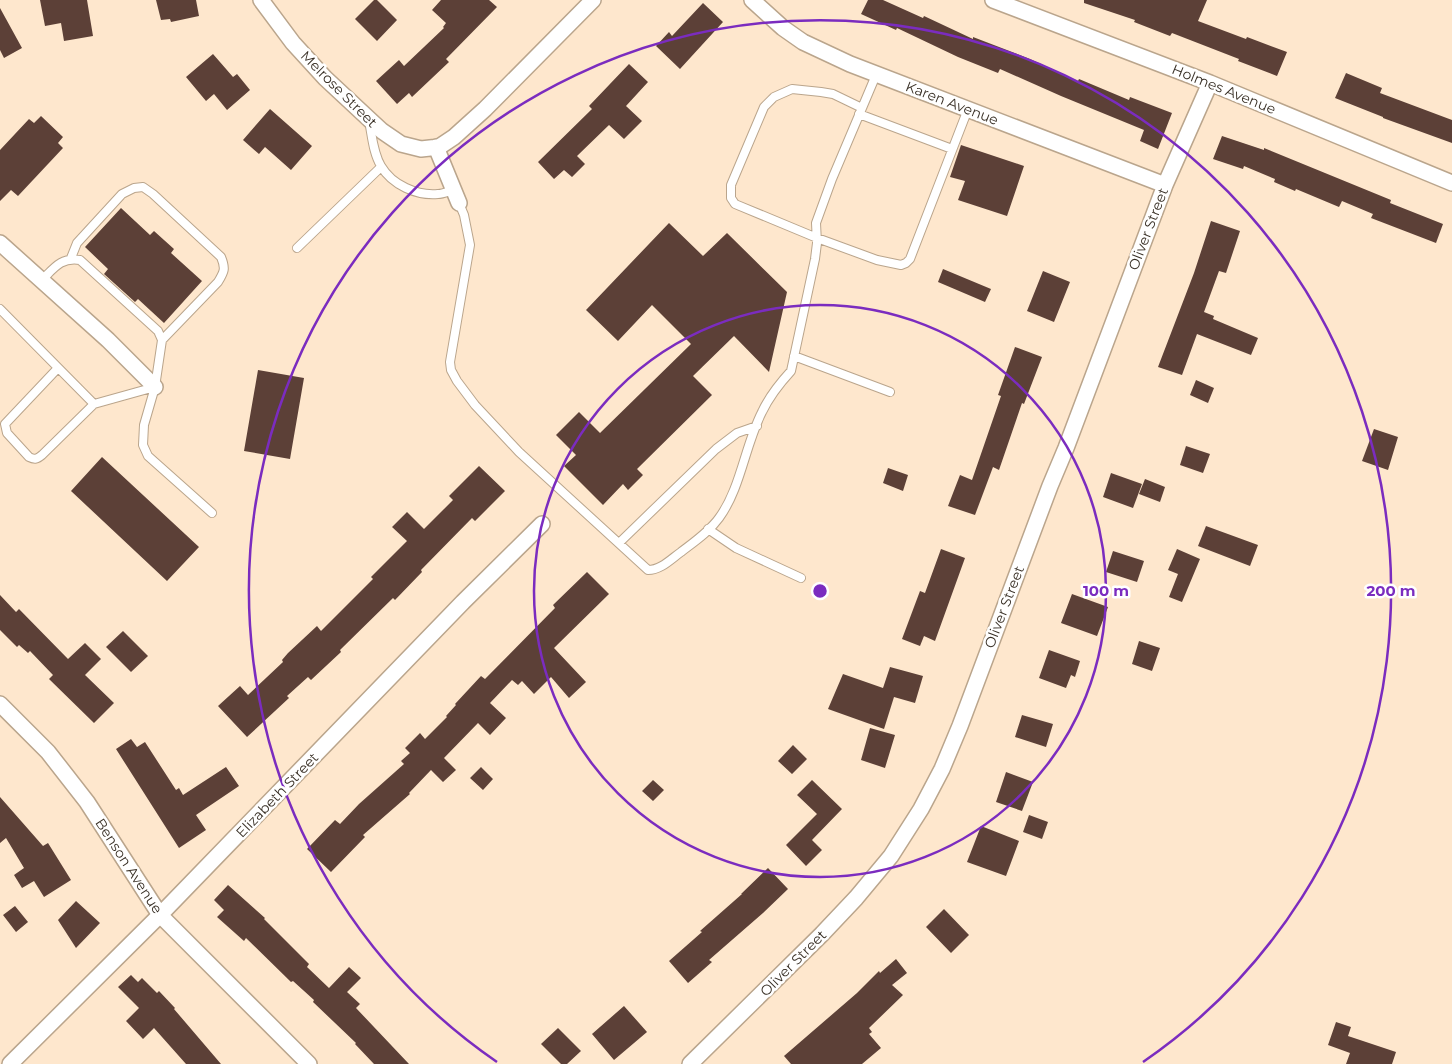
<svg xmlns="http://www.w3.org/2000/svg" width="1452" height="1064" viewBox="0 0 1452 1064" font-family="Montserrat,sans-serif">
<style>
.building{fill:#5c4037}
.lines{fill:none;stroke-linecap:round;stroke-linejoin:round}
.service-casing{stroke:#baa58c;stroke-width:10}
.minor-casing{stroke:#baa58c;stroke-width:18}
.service{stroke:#fff;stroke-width:8}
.minor{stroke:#fff;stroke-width:15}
.ring{fill:none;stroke:#7b2cbf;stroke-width:2.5}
.labels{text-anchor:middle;stroke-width:5;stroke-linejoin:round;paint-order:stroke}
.street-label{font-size:14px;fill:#372e24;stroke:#fff}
.centre{fill:#7b2cbf;stroke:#fff;stroke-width:2.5}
.ring-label{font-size:15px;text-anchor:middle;font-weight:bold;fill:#7b2cbf;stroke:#fff;stroke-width:5;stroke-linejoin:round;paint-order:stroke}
</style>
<rect width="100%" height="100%" fill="#fee7cd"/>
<path class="building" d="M40,0H87L93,36L64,41L61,23L45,26Z
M156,0H196L199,16L171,22L170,19L161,20Z
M374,0H377L397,20L377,41L355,19Z
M441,0H489L497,7L446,59L449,62L412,97L409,93L397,104L376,81L399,60L404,66L444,28L443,27L446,23L432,10Z
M868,0H883L923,18L924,16L973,39V37L1030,59L1078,81L1079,79L1129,100L1130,97L1172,113L1158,149L1140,141L1144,130L1061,96L1000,69L998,73L958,57L897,28L896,30L861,14Z
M1084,0H1207L1198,21L1246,39L1247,37L1287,52L1277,76L1238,61L1239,59L1172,33L1170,36L1134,22L1135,20L1084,3Z
M703,3L723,22L680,69L656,46L669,32L672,36Z
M0,8L22,48L4,58L0,50Z
M213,54L233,77L237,74L250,90L227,110L214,94L206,101L186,77Z
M629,64L648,82L626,106L642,121L624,139L609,125L577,156L585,164L572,177L564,170L554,179L538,162L592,109L589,106Z
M1346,73L1382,88L1380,93L1452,120V143L1383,118V117L1335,98Z
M270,109L312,146L291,170L265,147L259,154L243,140Z
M41,116L63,137L58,143L63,148L18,196L11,190L0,201V150L29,119L34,123Z
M1222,136L1264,150V148L1391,200L1390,203L1443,224L1436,243L1371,218L1373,214L1342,201L1339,207L1296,189L1295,191L1274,182L1275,179L1244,166L1243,169L1213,159Z
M961,145L1024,166L1007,216L958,200L965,181L950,177Z
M121,208L150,235L154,231L174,249L171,253L202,281L164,323L138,299L135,302L104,274L108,269L85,247Z
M1211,221L1240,231L1226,273L1219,271L1204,312L1214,316L1213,319L1258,338L1251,355L1197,334L1182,375L1158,367L1194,273Z
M669,223L703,256L727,233L787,292L769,372L734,336L693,376L712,395L637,469L643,475L628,490L623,484L603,505L564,466L576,455L556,435L579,412L600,433L691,344L652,305L618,341L586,310Z
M943,269L991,289L985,302L938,282Z
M1043,271L1070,282L1054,322L1027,311Z
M1015,347L1042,357L1024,404L1022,403L999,470L993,467L975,515L948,506L960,475L972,480L1001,396L998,395Z
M258,370L304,378L290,459L244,451Z
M1196,380L1214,388L1208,403L1190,395Z
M1374,429L1398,437L1388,470L1362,461Z
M1186,446L1210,454L1203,473L1180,465Z
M102,457L199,547L167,581L71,491Z
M479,466L505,491L475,521L472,518L421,570L422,572L395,600L393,598L340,650L341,652L311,680L308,677L287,696L289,698L247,737L218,706L240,686L248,695L283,662L282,660L288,653L317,626L321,631L373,579L371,577L407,541L392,527L407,512L424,529L453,500L449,496Z
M888,468L908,475L903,491L883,483Z
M1111,473L1142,484L1133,508L1103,497Z
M1145,479L1165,487L1160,502L1139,494Z
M1206,526L1258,545L1250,566L1198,546Z
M941,549L965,558L935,641L924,636L920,646L902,639L920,591L925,593Z
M1177,549L1200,559L1182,602L1169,597L1178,574L1168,570Z
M1113,551L1144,561L1137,582L1106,572Z
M587,572L609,594L554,648L586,682L569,698L551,677L534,694L522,681L518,685L512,680L490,703L506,718L490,735L478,723L444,758L456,770L443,782L431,770L409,793L410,794L363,835L365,837L331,872L307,849L335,820L340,824L359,804L404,764L401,761L410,753L405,748L420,733L425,739L447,717L446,716L456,705L455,704L481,676L485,679L555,608L553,605Z
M1072,594L1108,607L1097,636L1061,623Z
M0,595L16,612L19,609L68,659L85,643L101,659L85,675L114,703L94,723L49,679L53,675L30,651L28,653L19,645L17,647L0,630Z
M123,631L148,656L131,672L106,647Z
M1139,641L1160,648L1152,671L1132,664Z
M1049,650L1080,661L1075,677L1071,675L1066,688L1039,678Z
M890,667L923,676L915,703L894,697L884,729L828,709L843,674L883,688Z
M1022,715L1053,724L1046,747L1015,737Z
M870,728L895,735L885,768L861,760Z
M131,739L137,747L145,742L176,790L179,788L183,795L226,767L239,786L196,815L206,830L179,848L116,749Z
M793,745L807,759L792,774L778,761Z
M481,767L493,779L483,790L470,778Z
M1006,772L1033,782L1022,811L996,802Z
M653,780L664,790L653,801L642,791Z
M812,780L842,809L812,840L822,850L806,866L786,845L817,814L797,795Z
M0,797L43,846L48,843L71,880L44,897L34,881L22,888L14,875L24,868L6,838L0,843Z
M1029,815L1048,822L1042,839L1023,832Z
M981,826L1019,841L1006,876L967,862Z
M768,868L788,889L763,913L709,960L712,962L688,983L669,961L702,932L700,931L742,894H741Z
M228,885L265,918L264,919L309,964L307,967L329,988L349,967L361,978L347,992L360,1004L356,1008L409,1064H374L355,1044L356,1043L313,1002L314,1000L293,981L291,982L246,938L244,941L217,917L224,910L214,900Z
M76,901L100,923L76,948L58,920Z
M15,906L28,922L16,932L3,915Z
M944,909L969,935L951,953L926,927Z
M896,959L907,973L892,985L903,995L869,1028L872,1032L869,1034L881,1048L862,1064H791L784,1056L857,993L879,971L880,973Z
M131,975L138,982L142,978L157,993L159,991L175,1008L174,1009L221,1064H186L154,1028L143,1039L126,1021L139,1008L118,987Z
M624,1006L647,1032L614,1060L592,1034Z
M1336,1022L1351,1027L1348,1036L1396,1052L1392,1064H1346L1350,1053L1328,1045Z
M558,1028L581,1051L567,1064H561L541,1044Z"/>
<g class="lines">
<defs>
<path id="service" d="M862,108L833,94L821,92L792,89L774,97L764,107L731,185V198L735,204L817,238L877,260L901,265L906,263L910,259L968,109
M859,114L952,149
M369,121C372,135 373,153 381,166C392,185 417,196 438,194C443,194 449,191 453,190
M459,203L464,215L470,245L450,362L451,370L457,381L475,405L519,452L648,570C661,570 671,559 681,552C694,542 709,532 719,518C741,488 745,445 762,412C769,397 780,383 791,371L815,259L817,243L816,223L832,179L876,75
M297,248L381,167
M71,258L77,243L122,194L134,188L143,187L153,194L221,257C226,269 224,272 218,282L162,340
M42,280C54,268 61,257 80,260L158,331L162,340L155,387L144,425L143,445L148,456L212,513
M0,309L94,404L155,387
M794,356L890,392
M58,368L5,424L7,433L29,457C35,460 37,459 42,455L94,404
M708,529L736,548L801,578
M619,543L716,449L737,433L757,426"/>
<path id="minor" d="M261,0L293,43L325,78L369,119L382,131L401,144L421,149L439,147L454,137L485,109L593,0
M752,0L783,28L803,42L850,64L1165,185
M993,0L1210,83L1452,183
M436,147L459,203
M0,243L108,340L155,387
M0,704L48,752L87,802L160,915L309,1064
M10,1064L160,915L463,602L542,524
M690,1064L822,934L856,898L891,856L921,809L942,769L960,726L1050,486L1066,448L1165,185L1210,83"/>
</defs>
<use href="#service" class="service-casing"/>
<use href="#minor" class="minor-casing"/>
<use href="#service" class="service"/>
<use href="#minor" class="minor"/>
</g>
<g class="ring">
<circle cx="820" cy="591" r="286"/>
<path d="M497 1062A571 571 0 1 1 1143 1062"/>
</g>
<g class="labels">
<g class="street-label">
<text transform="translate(339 89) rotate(45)" y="5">Melrose Street</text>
<text transform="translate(1224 89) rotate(22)" y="5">Holmes Avenue</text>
<text transform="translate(952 103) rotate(21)" y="5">Karen Avenue</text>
<text transform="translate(1148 229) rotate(-69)" y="5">Oliver Street</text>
<text transform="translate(1004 607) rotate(-69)" y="5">Oliver Street</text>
<text transform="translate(277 795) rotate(-46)" y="5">Elizabeth Street</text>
<text transform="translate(129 866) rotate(57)" y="5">Benson Avenue</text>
<text transform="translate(793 963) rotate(-45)" y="5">Oliver Street</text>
</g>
</g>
<circle cx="820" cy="591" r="8" class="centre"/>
<g class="ring-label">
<text x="1106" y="596">100 m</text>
<text x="1391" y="596">200 m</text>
</g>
</svg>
